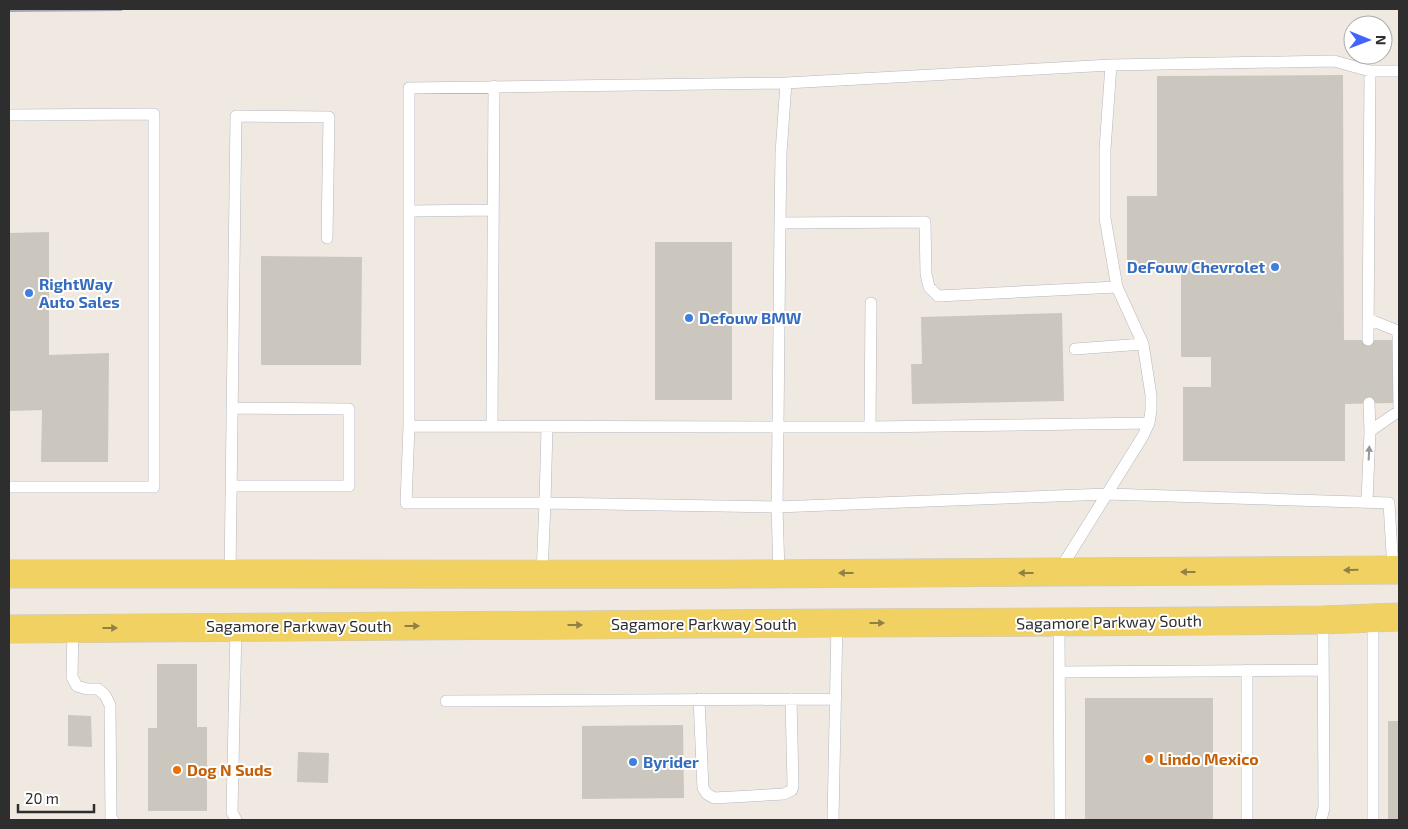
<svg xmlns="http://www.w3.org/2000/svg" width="1408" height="829" viewBox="0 0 1408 829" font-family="'Exo 2',sans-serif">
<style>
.building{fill:#cbc7bf}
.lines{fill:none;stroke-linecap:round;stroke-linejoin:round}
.service-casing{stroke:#b4b7c1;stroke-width:12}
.primary-casing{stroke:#c9c9c9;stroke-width:29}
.service{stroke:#fff;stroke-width:11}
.primary{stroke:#f2d163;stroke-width:28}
.rail{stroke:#a3a6b8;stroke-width:4}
.oneway{fill:#969696}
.oneway2{fill:#908048}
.shop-dot{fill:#3f7fe0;stroke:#fff;stroke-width:2}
.food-dot{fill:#e8710a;stroke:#fff;stroke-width:2}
.labels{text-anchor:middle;stroke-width:4;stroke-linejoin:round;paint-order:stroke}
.shop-label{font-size:16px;font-weight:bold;fill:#366cbe;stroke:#fff;text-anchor:start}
.street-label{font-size:16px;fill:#2e2e2e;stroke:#fff}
.food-label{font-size:16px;font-weight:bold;fill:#c56008;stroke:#fff;text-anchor:start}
</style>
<rect width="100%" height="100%" fill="#efe9e1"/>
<path class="building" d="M1343,75L1344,340H1393V403L1345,404V461H1183V387H1211V357H1181V268H1127V196H1157V76Z
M49,232V355L109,353L108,462H41L42,410L9,411V233Z
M655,242H732V400H655Z
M261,256L362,257L361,365H261Z
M1062,313L1064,401L912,404L911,364H922L921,317Z
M157,664H197V727H207V811H148V728H157Z
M1085,698H1213V820H1085Z
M68,715L91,716L92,747L68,746Z
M1388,721H1399V820H1388Z
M683,725L684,798L582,799V726Z
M298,752L329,753L328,783L297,782Z"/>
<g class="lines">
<defs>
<path id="service" d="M1111,65L1334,61L1370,71H1399
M9,115L154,114V487H9
M409,211L493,210
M1368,319L1398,331L1399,411L1370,431
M1368,340L1370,71
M1075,349L1143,344
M409,426V88L786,83
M492,426L494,86
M547,427L545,503L777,507L1107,494L1389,503L1393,570
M870,427L871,303
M231,486H349V409L232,408
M1367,501L1370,431L1369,403
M1059,571L1143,436L1149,423L1151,410V395L1143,344L1117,287L1105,218V149L1111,65L786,83L781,153L780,223L925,222L926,274L929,287L938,296L1117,287
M779,573L777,507L778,427H870L1149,423
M542,574L545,503H406L409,426L778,427L780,223
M230,575L236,116L329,117L327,238
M1373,618V820
M1059,622L1060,820
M236,627L232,812L236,820
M73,628L72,677L77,686L87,689H98L105,695L110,705L111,818L113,820
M1247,670V820
M1059,672L1323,670
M699,699L703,788L707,794L714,798L784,794L792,790L793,785L791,699
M446,701L836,699
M833,820L837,623
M1321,820L1324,808L1323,620"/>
<path id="primary" d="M9,574C472,576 936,574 1399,570
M9,629L837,623L1059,622L1323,620L1399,617"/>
</defs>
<use href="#service" class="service-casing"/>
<use href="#primary" class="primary-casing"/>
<use href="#service" class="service"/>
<use href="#primary" class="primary"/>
<path class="rail" d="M9,10L121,9"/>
</g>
<defs><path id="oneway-solid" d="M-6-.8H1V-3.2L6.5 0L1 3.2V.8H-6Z" transform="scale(1.25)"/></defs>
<use class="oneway" href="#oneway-solid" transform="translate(1369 453) rotate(-87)"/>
<g class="oneway2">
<use href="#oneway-solid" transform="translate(1351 570) rotate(179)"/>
<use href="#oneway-solid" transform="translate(1188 572) rotate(180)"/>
<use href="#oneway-solid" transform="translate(846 573) rotate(180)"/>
<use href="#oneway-solid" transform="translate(1026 573) rotate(180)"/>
<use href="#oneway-solid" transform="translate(877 623)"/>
<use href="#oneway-solid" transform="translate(575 625)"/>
<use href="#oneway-solid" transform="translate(412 626)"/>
<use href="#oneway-solid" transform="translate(110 628)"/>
</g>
<g class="shop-dot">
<circle cx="1275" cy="267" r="5"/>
<circle cx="29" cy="293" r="5"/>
<circle cx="689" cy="318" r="5"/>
<circle cx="633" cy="762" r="5"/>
</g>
<g class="food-dot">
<circle cx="1149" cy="759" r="5"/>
<circle cx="177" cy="770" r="5"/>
</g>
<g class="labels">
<g class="shop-label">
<text x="1265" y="273" text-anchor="end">DeFouw Chevrolet</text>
<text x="39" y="290">RightWay<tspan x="39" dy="18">Auto Sales</tspan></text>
<text x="699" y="324">Defouw BMW</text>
<text x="643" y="768">Byrider</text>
</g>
<g class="street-label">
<text transform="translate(1109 622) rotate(-1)" y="6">Sagamore Parkway South</text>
<text x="704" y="630">Sagamore Parkway South</text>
<text x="299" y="632">Sagamore Parkway South</text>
</g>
<g class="food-label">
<text x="1159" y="765">Lindo Mexico</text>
<text x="187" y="776">Dog N Suds</text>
</g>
</g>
<rect width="1408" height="829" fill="none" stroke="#2e2e2e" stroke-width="20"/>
<g transform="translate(1368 40) rotate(91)"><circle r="24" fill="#ffffff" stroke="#ababab"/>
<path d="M0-4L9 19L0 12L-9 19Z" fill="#4264fb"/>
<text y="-8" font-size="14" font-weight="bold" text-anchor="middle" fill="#2e2e2e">N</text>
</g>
<path d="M18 804v8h76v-8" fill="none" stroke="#2e2e2e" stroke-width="2.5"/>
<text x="25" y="804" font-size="15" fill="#2e2e2e" stroke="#ffffff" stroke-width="4" paint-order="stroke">20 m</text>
</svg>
